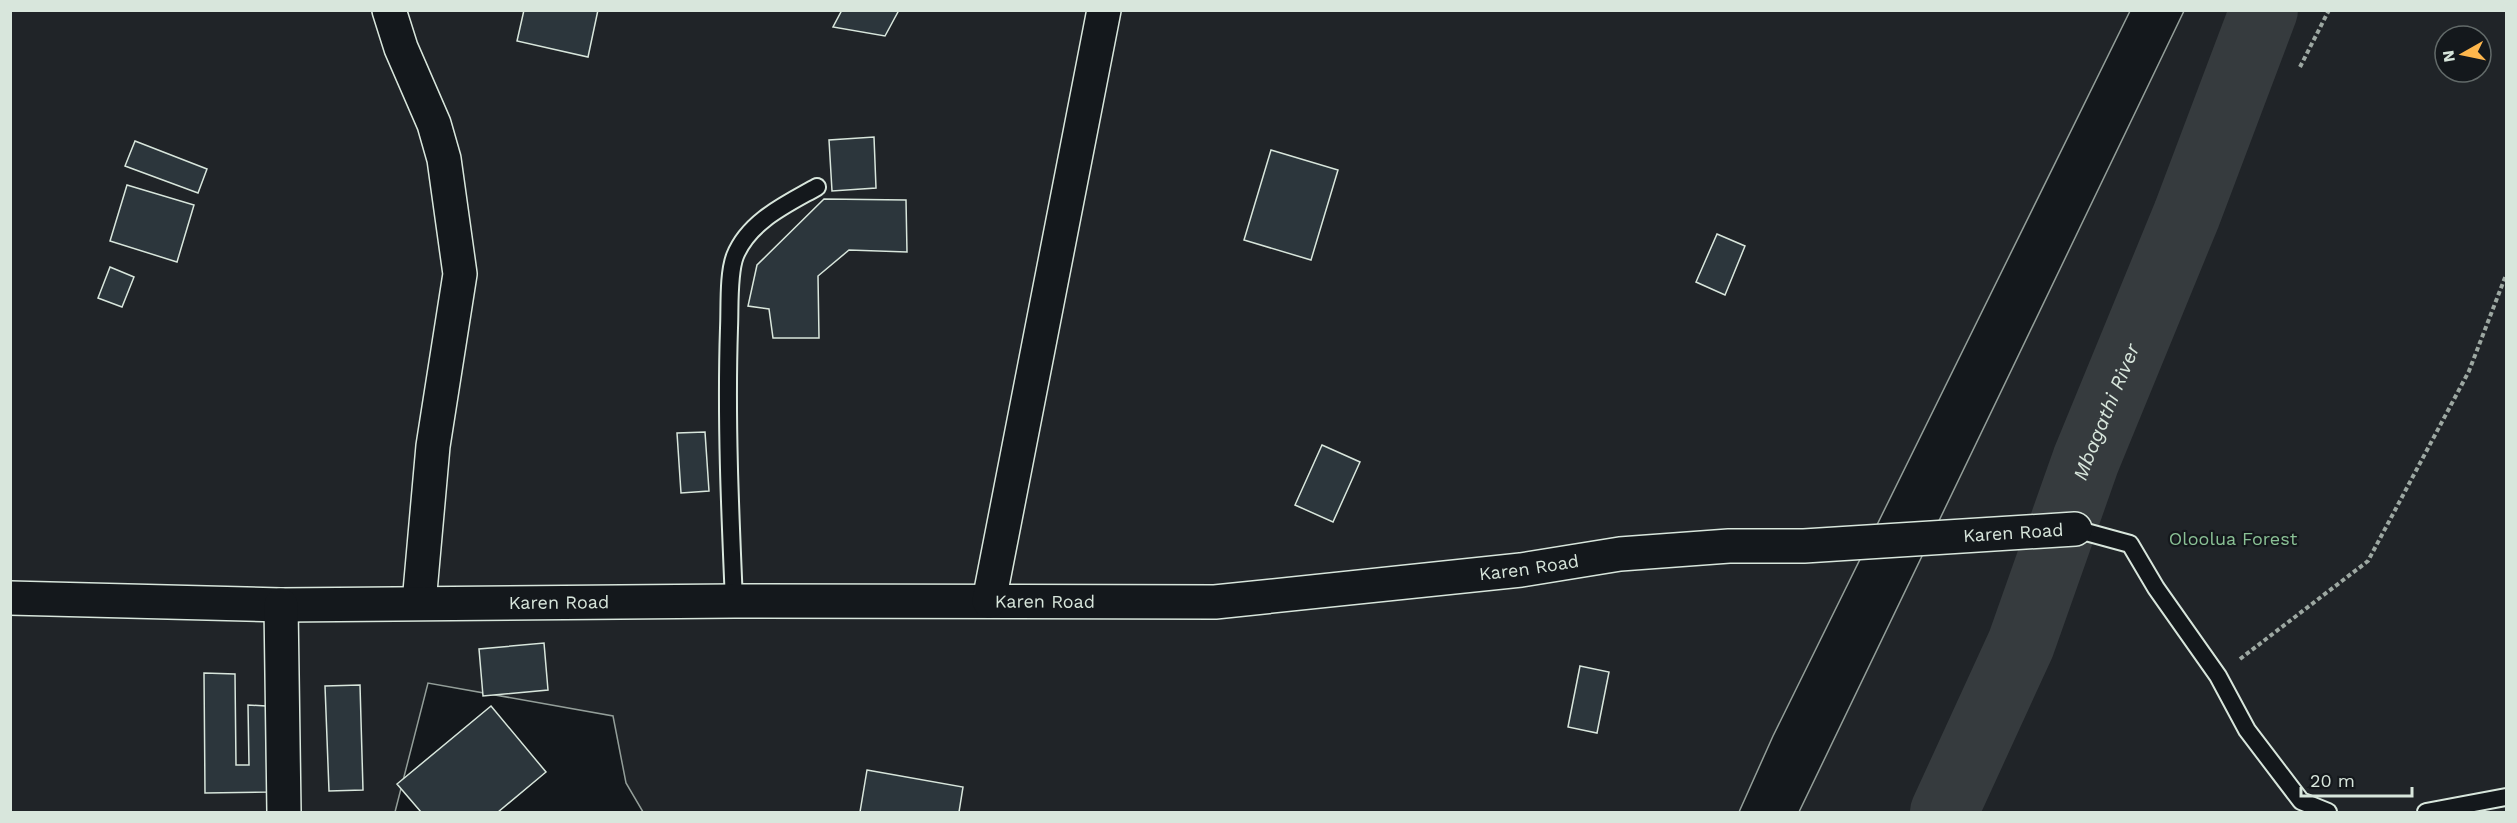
<svg xmlns="http://www.w3.org/2000/svg" width="2517" height="823" viewBox="0 0 2517 823" font-family="'Work Sans',sans-serif">
<style>
.green{fill:#202428;stroke:#939e99;stroke-width:1.5;fill-rule:evenodd}
.lines{fill:none;stroke-linecap:round;stroke-linejoin:round}
.river{stroke:#363b3e;stroke-width:68}
.building{fill:#2c363c;stroke:#d8e6dc;stroke-width:1.5}
.service-casing{stroke:#d8e6dc;stroke-width:20}
.minor-casing{stroke:#d8e6dc;stroke-width:36}
.path{stroke:#9da8a2;stroke-width:4;stroke-dasharray:4.5 3;stroke-linecap:butt}
.service{stroke:#14181c;stroke-width:16}
.minor{stroke:#14181c;stroke-width:33}
.labels{text-anchor:middle;stroke-width:4.5;stroke-linejoin:round;paint-order:stroke}
.street-label{font-size:18px;fill:#d8e6dc;stroke:#14181c}
.park-label{font-size:18px;fill:#8ac095;stroke:#14181c}
.water-label{font-size:20px;font-style:italic;fill:#d8e6dc;stroke:#14181c}
</style>
<rect width="100%" height="100%" fill="#14181c"/>
<path class="green" d="M10,11H2130L1773,736L1739,812H643L626,783L613,716L428,683L395,812H11Z
M2184,11H2506V812H1799ZM2445,36H2481V72H2445Z"/>
<g class="lines">
<path class="river" id="s1" d="M1944,812L2021,644L2086,460L2187,214L2264,10"/>
</g>
<path class="building" d="M524,10H598L588,57L517,41Z
M842,10H899L885,36L833,27Z
M874,137L876,188L832,191L829,140Z
M135,141L207,169L198,193L125,166Z
M1271,150L1338,170L1311,260L1244,240Z
M127,185L194,205L177,262L110,241Z
M824,199L906,200L907,252L849,250L818,276L819,338H773L769,309L748,306L757,265Z
M1717,234L1745,246L1725,295L1696,282Z
M110,267L134,277L122,307L98,298Z
M705,432L709,491L681,493L677,433Z
M1322,445L1360,462L1333,522L1295,505Z
M544,643L548,690L483,696L479,649Z
M1580,666L1609,672L1597,733L1568,727Z
M204,673L235,674L236,765H249L248,705L266,706L267,792L205,793Z
M360,685L363,790L329,791L325,686Z
M491,706L546,772L498,812H421L397,784Z
M867,770L963,787L959,812H860Z"/>
<g class="lines">
<defs>
<path id="service" d="M2075,529L2130,544L2156,588L2218,676L2247,730L2301,801L2328,812
M734,601C730,510 726,419 729,328C730,308 728,274 735,256C749,221 787,204 817,187
M2426,812L2506,797"/>
<g id="minor">
<path d="M389,10L401,48L434,124L444,159L460,274L433,446L419,603"/>
<path id="s2" d="M10,598L281,605L734,601L1215,602L1521,570L1620,554L1729,546H1804L2075,529"/>
<path d="M989,601L1104,10"/>
<path d="M281,605L284,812"/>
</g>
</defs>
<use href="#service" class="service-casing"/>
<use href="#minor" class="minor-casing"/>
<path class="path" d="M2300,67L2329,10
M2240,659L2368,561L2469,371L2506,275"/>
<use href="#service" class="service"/>
<use href="#minor" class="minor"/>
</g>
<g class="labels">
<g class="street-label">
<text dy="6" stroke="none"><textPath href="#s2" startOffset="2007">Karen Road</textPath></text>
<text dy="6" stroke="none"><textPath href="#s2" startOffset="1521">Karen Road</textPath></text>
<text dy="6" stroke="none"><textPath href="#s2" startOffset="1035">Karen Road</textPath></text>
<text dy="6" stroke="none"><textPath href="#s2" startOffset="549">Karen Road</textPath></text>
</g>
<g class="park-label">
<text x="2233" y="545">Oloolua Forest</text>
</g>
<g class="water-label">
<text dy="7" stroke="none"><textPath href="#s1" startOffset="432">Mbagathi River</textPath></text>
</g>
</g>
<rect width="2517" height="823" fill="none" stroke="#d8e6dc" stroke-width="24"/>
<g transform="translate(2463 54) rotate(261)"><circle r="28" fill="#14181c" stroke="#626a69" stroke-width="1.5"/>
<path d="M0-4.5L10 22L0 15L-10 22Z" fill="#ffb74d"/>
<text y="-9" font-size="16" font-weight="bold" text-anchor="middle" fill="#d8e6dc">N</text>
</g>
<path d="M2301 787v9h111v-9" fill="none" stroke="#d8e6dc" stroke-width="3"/>
<text x="2310" y="787" font-size="18" fill="#d8e6dc" stroke="#14181c" stroke-width="4.5" paint-order="stroke">20 m</text>
</svg>
